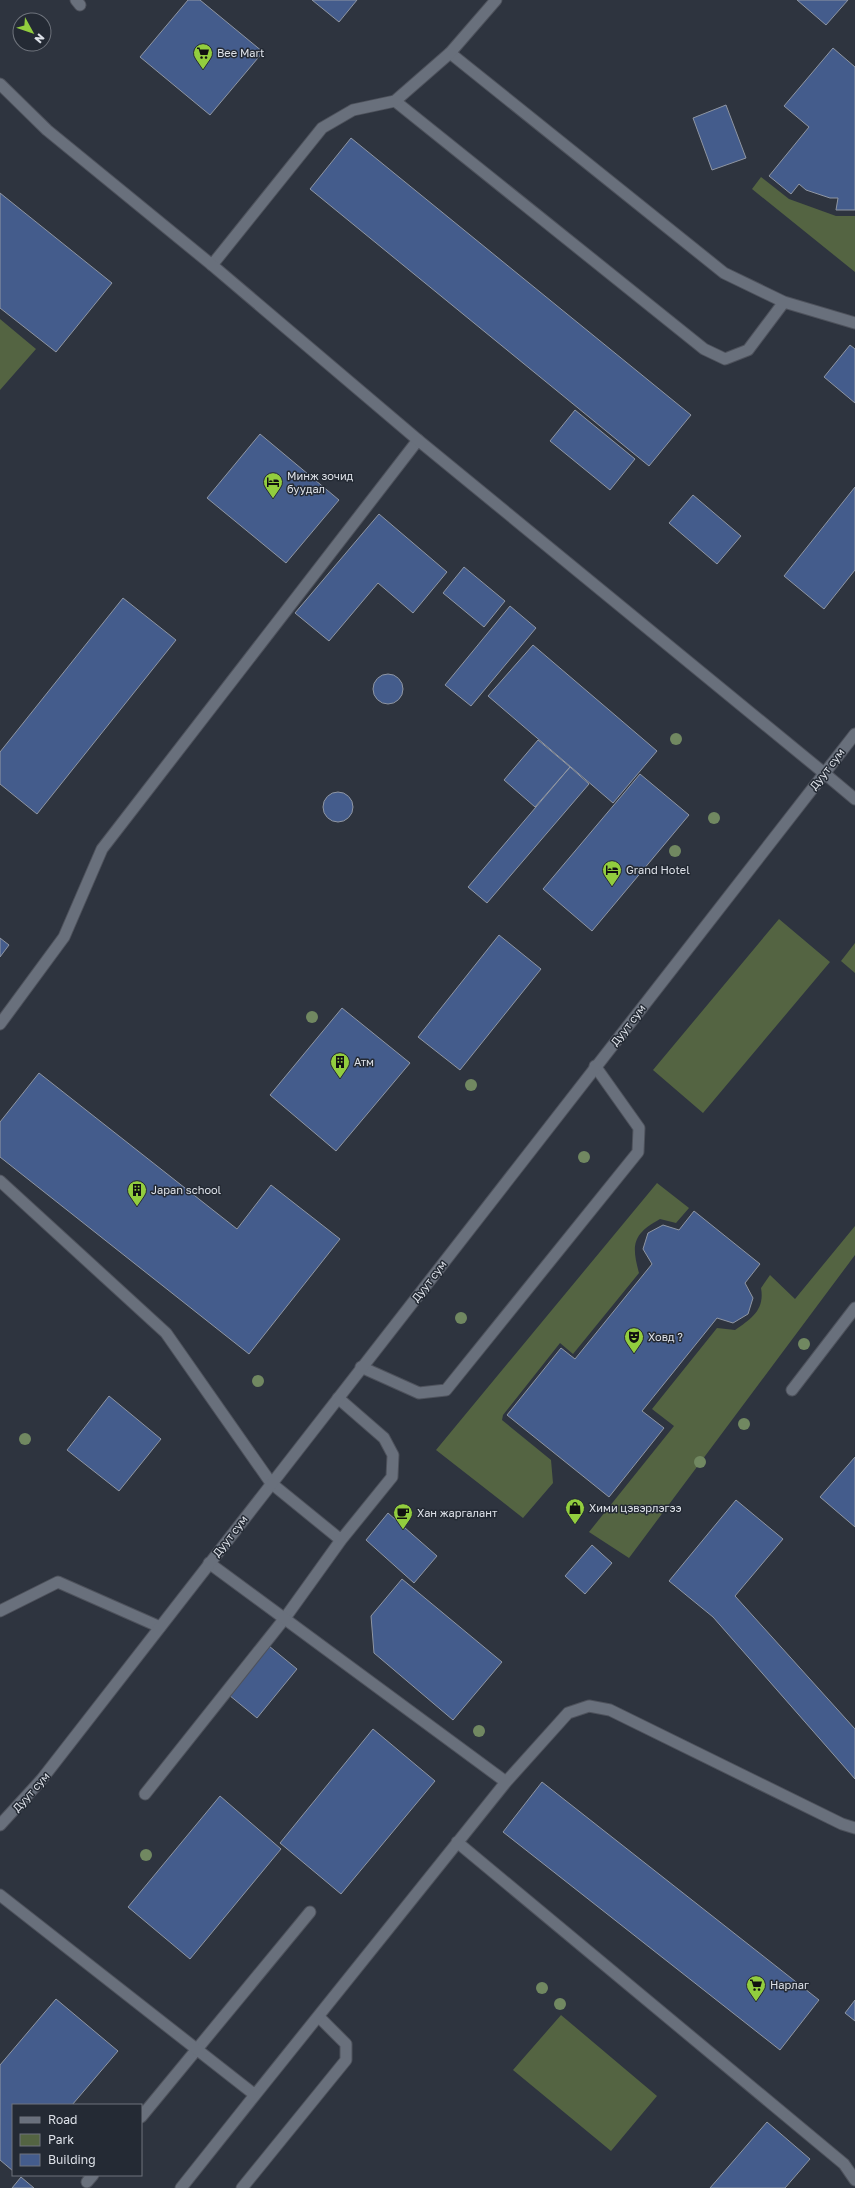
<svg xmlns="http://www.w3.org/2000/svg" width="855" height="2188" viewBox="0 0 855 2188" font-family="'Golos Text',sans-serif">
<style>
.green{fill:#546442}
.building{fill:#445c8c;stroke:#8f96a3}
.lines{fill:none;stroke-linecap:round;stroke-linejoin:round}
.service-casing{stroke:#4e525c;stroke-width:13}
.minor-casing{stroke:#4e525c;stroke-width:13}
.tertiary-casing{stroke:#4e525c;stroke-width:13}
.secondary-casing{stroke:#4e525c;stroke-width:13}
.service{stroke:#69707c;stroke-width:11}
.minor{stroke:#69707c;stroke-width:11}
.tertiary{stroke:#69707c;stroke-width:11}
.secondary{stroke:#69707c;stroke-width:11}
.tree{fill:#718861}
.labels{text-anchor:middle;stroke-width:3;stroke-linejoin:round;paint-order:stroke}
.poi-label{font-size:11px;fill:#dde1e8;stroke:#242a34;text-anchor:start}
.street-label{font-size:11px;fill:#dde1e8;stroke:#242a34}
</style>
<rect width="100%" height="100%" fill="#2e343f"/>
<path class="green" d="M761,177L789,199L836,216H855V272L752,189Z
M0,319L36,349L0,390Z
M779,919L830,962L703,1113L653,1070Z
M855,943V973L841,961Z
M657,1183L689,1208L676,1223L660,1219C633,1234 631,1244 639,1273L573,1354L560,1343L503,1415L502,1420L551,1460L553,1483L523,1518L436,1450Z
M855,1226V1255L629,1558L589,1532L674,1426L652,1409L717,1328L735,1330C751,1319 765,1310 761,1288L770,1275L795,1299Z
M561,2015L657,2096L611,2151L513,2070Z"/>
<path class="building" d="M188,0H200L263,52L210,115L140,57Z
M312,0H357L339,22Z
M797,0H848L826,25Z
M833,48L855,67V210H836L838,198H830L806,190L799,184L791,194L769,176L809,127L784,106Z
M726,105L746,158L712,170L693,118Z
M351,138L691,415L649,466L310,189Z
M0,193L112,283L56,352L0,308Z
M850,345L855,349V403L824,377Z
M575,410L635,459L610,490L550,441Z
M260,434L339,500L286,563L207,498Z
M855,487V570L824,609L784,576Z
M693,495L741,536L717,564L669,523Z
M379,514L447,572L413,613L378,583L329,641L295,613Z
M464,567L505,601L484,627L443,593Z
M123,598L176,640L37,814L0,784V752Z
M510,606L536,628L471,706L445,685Z
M533,645L657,751L613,803L488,696Z
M373 689a15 15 0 1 1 30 0a15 15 0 1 1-30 0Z
M538,740L570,767L535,807L504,780Z
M570,767L589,784L487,903L468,887Z
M640,774L689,815L592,931L543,889Z
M323 807a15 15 0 1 1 30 0a15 15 0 1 1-30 0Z
M499,935L541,969L460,1070L418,1037Z
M0,938L9,945L0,957Z
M342,1008L410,1063L336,1151L270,1095Z
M39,1073L237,1229L271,1185L340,1239L249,1354L0,1157V1122Z
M694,1211L760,1264L745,1283L753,1298L748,1314L733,1323L717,1318L642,1411L664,1428L609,1497L507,1415L561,1348L575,1359L652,1264L643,1249L648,1233L663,1225L679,1230Z
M109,1396L161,1439L119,1491L67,1450Z
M855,1457V1527L820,1497Z
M736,1500L783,1539L735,1596L855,1729V1779L713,1617L669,1581Z
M388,1513L437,1556L414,1583L366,1540Z
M592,1545L612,1563L585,1594L565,1576Z
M402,1579L502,1662L453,1720L374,1653L371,1616Z
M269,1646L297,1669L257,1718L229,1695Z
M373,1729L435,1781L341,1894L280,1843Z
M542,1782L819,2000L780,2050L503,1832Z
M220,1796L281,1849L190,1959L128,1907Z
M56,1999L118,2051L72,2105H13V2171L0,2160V2065Z
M855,2000V2021L845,2013Z
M767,2122L810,2159L785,2188H710Z
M21,2177L34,2188H12Z"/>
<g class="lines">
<defs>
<path id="service" d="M76,0L80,5
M450,53L724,273L784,302L855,323
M395,101L704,349L725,359L748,350L784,302
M361,1367L419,1393L446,1390L638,1152L639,1128L595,1066
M792,1390L855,1308
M271,1483L341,1540
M0,1611L58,1582L160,1627
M145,1794L285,1618L341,1540L392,1477L393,1455L384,1438L338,1398
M141,2117L310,1912
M87,2182L93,2175
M242,2188L346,2060V2044L319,2017"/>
<path id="minor" d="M212,265L322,128L353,110L395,101L450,53L496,0
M0,1024L64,937L102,849L418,440
M0,1181L166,1333L271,1483
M209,1563L506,1782
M457,1842L844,2164L855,2180
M0,1895L255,2095L506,1782L568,1713L589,1706L610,1710L842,1824L855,1828
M181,2188L255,2095"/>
<path id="tertiary" d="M0,84L47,130L212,265L418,440L824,773"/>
<path id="secondary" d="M824,773L855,799
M0,1825L42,1779L855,734"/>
</defs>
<use href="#service" class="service-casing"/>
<use href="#minor" class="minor-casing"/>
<use href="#tertiary" class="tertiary-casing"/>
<use href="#secondary" class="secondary-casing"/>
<use href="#service" class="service"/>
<use href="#minor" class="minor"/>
<use href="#tertiary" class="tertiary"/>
<use href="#secondary" class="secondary"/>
</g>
<g class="tree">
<circle cx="676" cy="739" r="6"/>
<circle cx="714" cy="818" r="6"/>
<circle cx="675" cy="851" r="6"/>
<circle cx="312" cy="1017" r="6"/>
<circle cx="471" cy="1085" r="6"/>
<circle cx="584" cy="1157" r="6"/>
<circle cx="461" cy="1318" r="6"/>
<circle cx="804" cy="1344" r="6"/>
<circle cx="258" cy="1381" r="6"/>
<circle cx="744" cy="1424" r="6"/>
<circle cx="25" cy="1439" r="6"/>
<circle cx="700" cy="1462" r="6"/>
<circle cx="479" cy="1731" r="6"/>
<circle cx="146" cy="1855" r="6"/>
<circle cx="542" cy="1988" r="6"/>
<circle cx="560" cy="2004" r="6"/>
</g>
<defs>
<symbol id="supermarket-pin" viewBox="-11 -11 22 30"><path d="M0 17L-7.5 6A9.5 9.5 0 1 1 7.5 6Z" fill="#92cd3e" stroke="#242a34"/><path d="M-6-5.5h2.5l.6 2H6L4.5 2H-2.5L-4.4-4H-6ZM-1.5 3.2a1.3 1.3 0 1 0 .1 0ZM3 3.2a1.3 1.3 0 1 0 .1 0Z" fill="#111"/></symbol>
<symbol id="hotel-pin" viewBox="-11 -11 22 30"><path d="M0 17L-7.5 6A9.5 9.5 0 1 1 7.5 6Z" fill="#92cd3e" stroke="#242a34"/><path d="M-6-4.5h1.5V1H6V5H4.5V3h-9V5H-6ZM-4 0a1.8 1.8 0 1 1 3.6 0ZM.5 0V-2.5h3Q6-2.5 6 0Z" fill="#111"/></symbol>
<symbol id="building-pin" viewBox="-11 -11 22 30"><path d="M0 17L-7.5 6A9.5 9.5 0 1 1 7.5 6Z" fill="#92cd3e" stroke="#242a34"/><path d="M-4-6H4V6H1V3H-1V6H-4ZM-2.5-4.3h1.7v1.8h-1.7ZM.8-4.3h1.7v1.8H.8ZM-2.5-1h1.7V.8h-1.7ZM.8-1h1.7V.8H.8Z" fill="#111"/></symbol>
<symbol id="theatre-pin" viewBox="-11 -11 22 30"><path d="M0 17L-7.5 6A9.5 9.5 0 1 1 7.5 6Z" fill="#92cd3e" stroke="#242a34"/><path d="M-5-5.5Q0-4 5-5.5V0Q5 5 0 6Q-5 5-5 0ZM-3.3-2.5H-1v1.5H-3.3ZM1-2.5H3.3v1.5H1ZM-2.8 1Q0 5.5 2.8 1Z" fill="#111"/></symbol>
<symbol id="shop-pin" viewBox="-11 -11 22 30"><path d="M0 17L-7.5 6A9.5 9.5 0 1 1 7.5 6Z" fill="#92cd3e" stroke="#242a34"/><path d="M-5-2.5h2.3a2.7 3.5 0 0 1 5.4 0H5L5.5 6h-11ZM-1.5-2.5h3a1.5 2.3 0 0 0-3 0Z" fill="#111"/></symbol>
<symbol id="cafe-pin" viewBox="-11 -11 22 30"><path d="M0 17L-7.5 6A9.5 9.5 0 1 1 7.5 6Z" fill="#92cd3e" stroke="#242a34"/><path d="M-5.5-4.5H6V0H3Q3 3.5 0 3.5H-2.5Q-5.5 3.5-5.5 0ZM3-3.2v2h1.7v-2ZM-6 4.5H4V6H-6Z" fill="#111"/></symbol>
</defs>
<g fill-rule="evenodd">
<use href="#supermarket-pin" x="192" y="42" width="22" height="30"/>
<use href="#hotel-pin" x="262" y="471" width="22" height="30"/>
<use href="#hotel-pin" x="601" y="859" width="22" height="30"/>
<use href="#building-pin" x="329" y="1051" width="22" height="30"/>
<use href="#building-pin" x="126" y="1179" width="22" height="30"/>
<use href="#theatre-pin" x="623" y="1326" width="22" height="30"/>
<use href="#shop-pin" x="564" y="1497" width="22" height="30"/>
<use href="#cafe-pin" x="392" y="1502" width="22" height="30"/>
<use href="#supermarket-pin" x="745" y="1974" width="22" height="30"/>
</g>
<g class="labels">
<g class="poi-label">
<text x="217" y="57">Bee Mart</text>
<text x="287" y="480">Минж зочид<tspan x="287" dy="13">буудал</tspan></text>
<text x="626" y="874">Grand Hotel</text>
<text x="354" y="1066">Атм</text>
<text x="151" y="1194">Japan school</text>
<text x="648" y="1341">Ховд ?</text>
<text x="589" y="1512">Хими цэвэрлэгээ</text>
<text x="417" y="1517">Хан жаргалант</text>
<text x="770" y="1989">Нарлаг</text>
</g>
<g class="street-label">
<text transform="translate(827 769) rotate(-52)" y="4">Дуут сум</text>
<text transform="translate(628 1025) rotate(-52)" y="4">Дуут сум</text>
<text transform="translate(429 1281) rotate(-52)" y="4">Дуут сум</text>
<text transform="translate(230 1536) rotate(-52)" y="4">Дуут сум</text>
<text transform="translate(31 1792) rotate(-48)" y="4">Дуут сум</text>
</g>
</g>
<rect x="12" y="2104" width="130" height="72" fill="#242a34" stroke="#6e737c"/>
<rect x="20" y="2117" width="20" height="6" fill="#69707c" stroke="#6e737c"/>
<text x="48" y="2124" font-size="12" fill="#dde1e8">Road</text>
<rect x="20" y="2134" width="20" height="12" fill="#546442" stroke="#6e737c"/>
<text x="48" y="2144" font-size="12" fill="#dde1e8">Park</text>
<rect x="20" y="2154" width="20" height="12" fill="#445c8c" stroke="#6e737c"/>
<text x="48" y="2164" font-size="12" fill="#dde1e8">Building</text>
<g transform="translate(32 32) rotate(130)"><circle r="19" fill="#242a34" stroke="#6e737c"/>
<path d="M0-3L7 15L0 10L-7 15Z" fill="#92cd3e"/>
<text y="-6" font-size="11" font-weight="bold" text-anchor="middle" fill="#dde1e8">N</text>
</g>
</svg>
